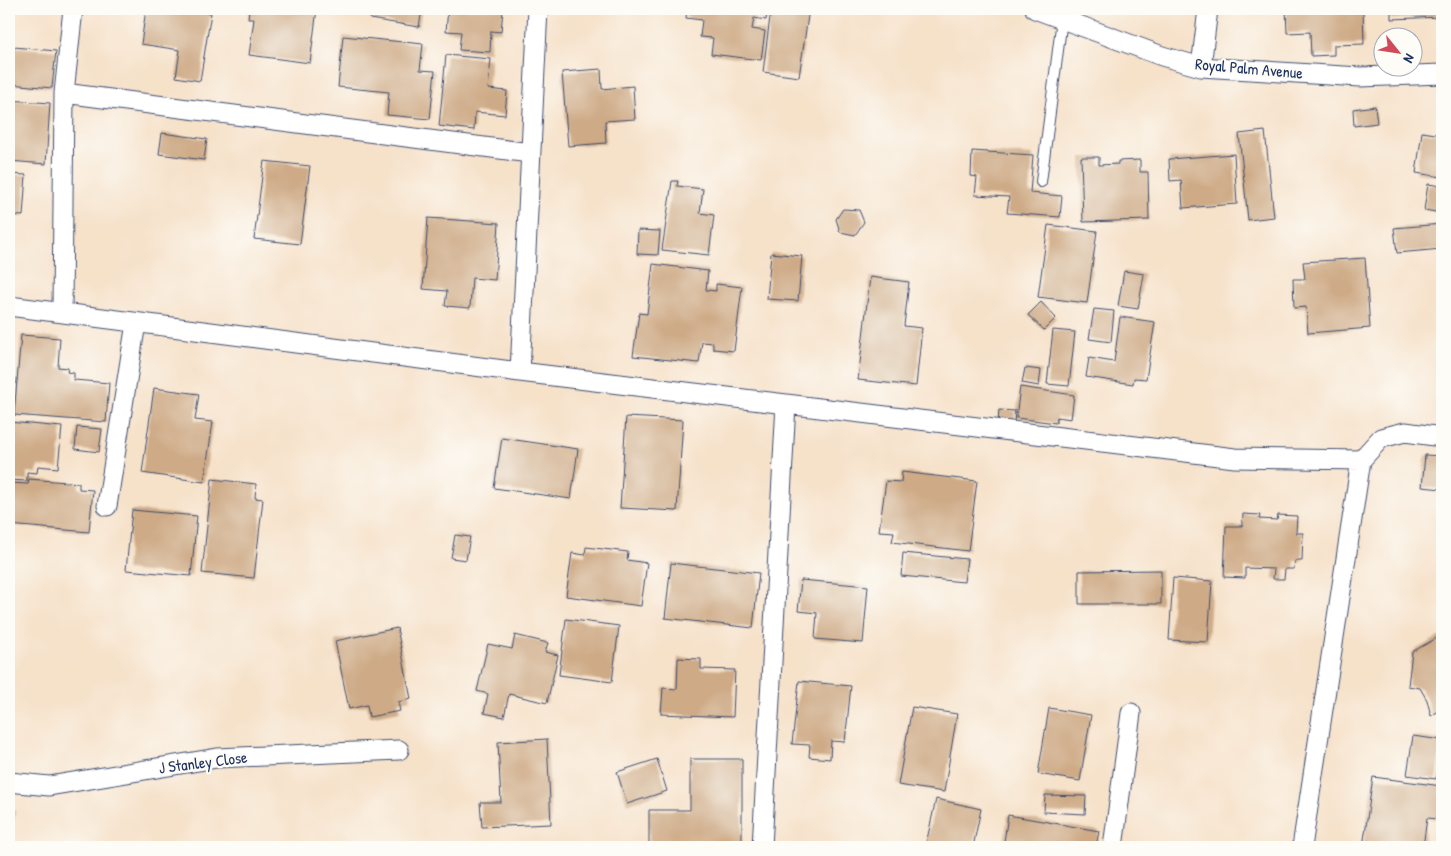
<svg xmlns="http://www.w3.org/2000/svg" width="1451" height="856" viewBox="0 0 1451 856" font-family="'Patrick Hand',sans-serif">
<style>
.building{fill:#ceaa86}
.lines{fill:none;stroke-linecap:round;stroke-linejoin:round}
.service-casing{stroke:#3c4a6e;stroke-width:12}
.minor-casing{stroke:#3c4a6e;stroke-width:21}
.service{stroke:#fff;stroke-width:10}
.minor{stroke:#fff;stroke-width:19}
.labels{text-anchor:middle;stroke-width:4.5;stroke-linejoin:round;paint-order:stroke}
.street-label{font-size:16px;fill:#1b2f5e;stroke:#fdfcf7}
</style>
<rect width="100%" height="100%" fill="#fdfcf7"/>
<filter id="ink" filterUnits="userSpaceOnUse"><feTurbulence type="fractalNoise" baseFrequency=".02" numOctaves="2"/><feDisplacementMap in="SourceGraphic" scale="10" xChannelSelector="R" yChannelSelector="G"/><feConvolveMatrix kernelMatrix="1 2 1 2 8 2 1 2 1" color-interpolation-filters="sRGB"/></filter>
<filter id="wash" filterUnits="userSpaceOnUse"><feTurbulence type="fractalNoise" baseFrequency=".0096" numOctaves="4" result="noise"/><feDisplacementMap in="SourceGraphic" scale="20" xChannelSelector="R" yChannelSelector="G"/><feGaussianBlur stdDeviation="1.12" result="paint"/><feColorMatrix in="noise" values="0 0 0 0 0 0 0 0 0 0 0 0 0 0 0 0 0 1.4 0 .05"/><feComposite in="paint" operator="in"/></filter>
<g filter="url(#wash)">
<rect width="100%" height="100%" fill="#f6e1c9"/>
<g id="blocks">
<path class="building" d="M146,9H183L211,13L200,81L176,77L180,50L141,44Z
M249,9H317L310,63L249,55L254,19H248Z
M372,9H422L419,27L370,19Z
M448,9H503L501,32L491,31L490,52L459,50L461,32L446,31Z
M687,9H768L766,20L754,18L752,29L765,31L761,60L711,54L713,38L700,37L702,20L686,18Z
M771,9H809L799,77L763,72Z
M1286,9H1363L1364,44L1334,45V55L1311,56L1310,32L1287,33Z
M1391,9H1442V17L1391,19Z
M343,36L423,44L420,70L435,71L430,119L387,115L389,92L338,87Z
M14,47L56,51L52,88L10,84Z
M446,55L491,59L488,89L507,91L505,115L475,112L474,130L439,126Z
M601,69L602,89L633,86L635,119L605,121L606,143L568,146L562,72Z
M9,100L50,103L46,164L9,161Z
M1375,106L1377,123L1354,126L1353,109Z
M1265,131L1274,217L1248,220L1239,134Z
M1422,132L1442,135V177L1416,173Z
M162,133L207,139L204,160L159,154Z
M972,151L1033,155L1030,193L1062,196L1060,217L1007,213L1009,197L975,195L977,177L971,176Z
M1234,154L1237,204L1183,208L1181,180L1170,181L1169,159Z
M1081,157H1099V165L1118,164V161L1140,160V172H1148L1149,220L1083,222Z
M264,161L310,166L300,244L254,239Z
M9,174L26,175L23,216L9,215Z
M672,181H678L677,186L703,189L700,213L714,215L709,255L662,250Z
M1428,184L1442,186V213L1424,210Z
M843,209L859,210L864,222L855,235L840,232L836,219Z
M428,218L499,223L495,280L472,278L470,308L445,306L447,291L423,289Z
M1442,224V249L1397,253L1394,228Z
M1048,225L1097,231L1087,303L1038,297Z
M638,230L660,231L658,255L637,254Z
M771,253L802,256L798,301L767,299Z
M1365,258L1370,328L1308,333L1306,307L1294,308L1293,279H1305L1303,262Z
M653,264L708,271L706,290L716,291V284L742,287L734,351L713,349V343L702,342L699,363L633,356L639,313L647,314Z
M1124,271L1144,274L1138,309L1118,306Z
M870,277L909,282L904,326L922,328L916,386L858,380Z
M1041,302L1056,318L1044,330L1028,315Z
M1094,309L1114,311L1111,342L1089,339Z
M1120,317L1155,322L1146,379L1134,378L1133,384L1086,377L1089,358L1114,362Z
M1053,330L1075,332L1069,386L1047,384Z
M21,335L60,338L58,367L68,368L67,372L74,373V380L109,383L106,422L14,415Z
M1025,368L1041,370L1039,386L1022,383Z
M1020,387L1074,395L1071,419L1057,417L1056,423L1016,418Z
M154,388L199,394L195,420L213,422L204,482L142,473Z
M999,410L1015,411L1014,424L998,423Z
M626,417L683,420L677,511L620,508Z
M9,422L62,427L58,468L38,466L37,473L27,472V481L9,480Z
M77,427L102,429L99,452L75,449Z
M502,438L578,449L571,499L494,488Z
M1425,455L1442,456V489L1422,487Z
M902,472L977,481L968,551L892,542L894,532L879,531L886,481L901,482Z
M29,479L79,483V489L93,490L89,532L9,525V483L28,484Z
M212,479L256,484L255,498L263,499L254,578L202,573Z
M1441,493H1442V524H1438Z
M132,510L197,516L191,576L126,570Z
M1243,514L1260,515L1259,519L1277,520L1278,515L1297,516L1296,533H1303L1302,561H1295L1294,569H1285L1284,579H1273L1274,569L1245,568V578L1224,577L1226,526H1242Z
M455,535L470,537L466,560L451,558Z
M586,547L628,552L627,560L647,563L641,606L566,596L572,553L585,555Z
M903,553L967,559L964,582L901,576Z
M671,563L759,573L753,628L665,618Z
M1161,570V604H1079V571Z
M1173,578L1212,581L1208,642L1169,640Z
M801,580L868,586L863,643L815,639L817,613L798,611Z
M566,619L619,626L612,682L559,675Z
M397,628L411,699L398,702L400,711L369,717L367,705L349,709L335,641Z
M515,635L548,643L545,652L558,655L547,703L509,694L504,717L484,713L488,694L477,691L488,644L512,649Z
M1442,635V709L1431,716L1427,700L1420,688L1408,686L1412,652Z
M678,658L701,659V669L735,670L733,717L661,714L663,688L677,689Z
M799,681L851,686L845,742L831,741L830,759L809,757L810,745L792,744Z
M912,707L957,714L944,792L898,785Z
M1049,708L1091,715L1080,781L1038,774Z
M1413,736L1442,740L1436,779L1407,775Z
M547,739L551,824L482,827L480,802H501L498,742Z
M657,759L667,791L627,804L617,772Z
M690,759H742V845H649V810H690Z
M1373,777L1442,786L1438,819L1427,818L1423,847H1363Z
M1045,795L1086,796L1085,814L1044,812Z
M936,799L981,809L973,847H941L926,844Z
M9,810L15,811L10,847H9Z
M1008,815L1099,831L1096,847H1035L1004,842Z"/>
</g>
</g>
<g filter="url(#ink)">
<use href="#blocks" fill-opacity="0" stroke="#3c4a6e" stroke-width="1"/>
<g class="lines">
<defs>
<path id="service" d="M1041,182L1062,19"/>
<path id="minor" d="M1035,9L1162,56L1201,67L1360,77L1442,74
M1201,67L1208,9
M64,93L530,153
M9,306L520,372L1235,458L1361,460
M62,312L64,93L73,9
M520,372L538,9
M107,506L136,323
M9,782L49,786L217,758L399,750
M762,847L786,404
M1113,847L1131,713
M1302,847L1361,460L1381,438L1405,432L1442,437"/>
</defs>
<use href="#service" class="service-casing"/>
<use href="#minor" class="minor-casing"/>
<use href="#service" class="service"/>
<use href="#minor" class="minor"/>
</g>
</g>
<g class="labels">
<g class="street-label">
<text transform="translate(1249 68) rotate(5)" y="6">Royal Palm Avenue</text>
<text transform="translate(203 762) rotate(-7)" y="6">J Stanley Close</text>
</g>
</g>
<rect width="1451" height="856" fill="none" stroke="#fdfcf7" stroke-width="30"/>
<g transform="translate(1398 52) rotate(120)"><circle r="24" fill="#fdfcf7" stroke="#a3aaba"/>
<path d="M0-4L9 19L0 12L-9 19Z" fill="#d1495b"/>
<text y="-8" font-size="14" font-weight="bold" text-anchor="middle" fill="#1b2f5e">N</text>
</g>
</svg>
